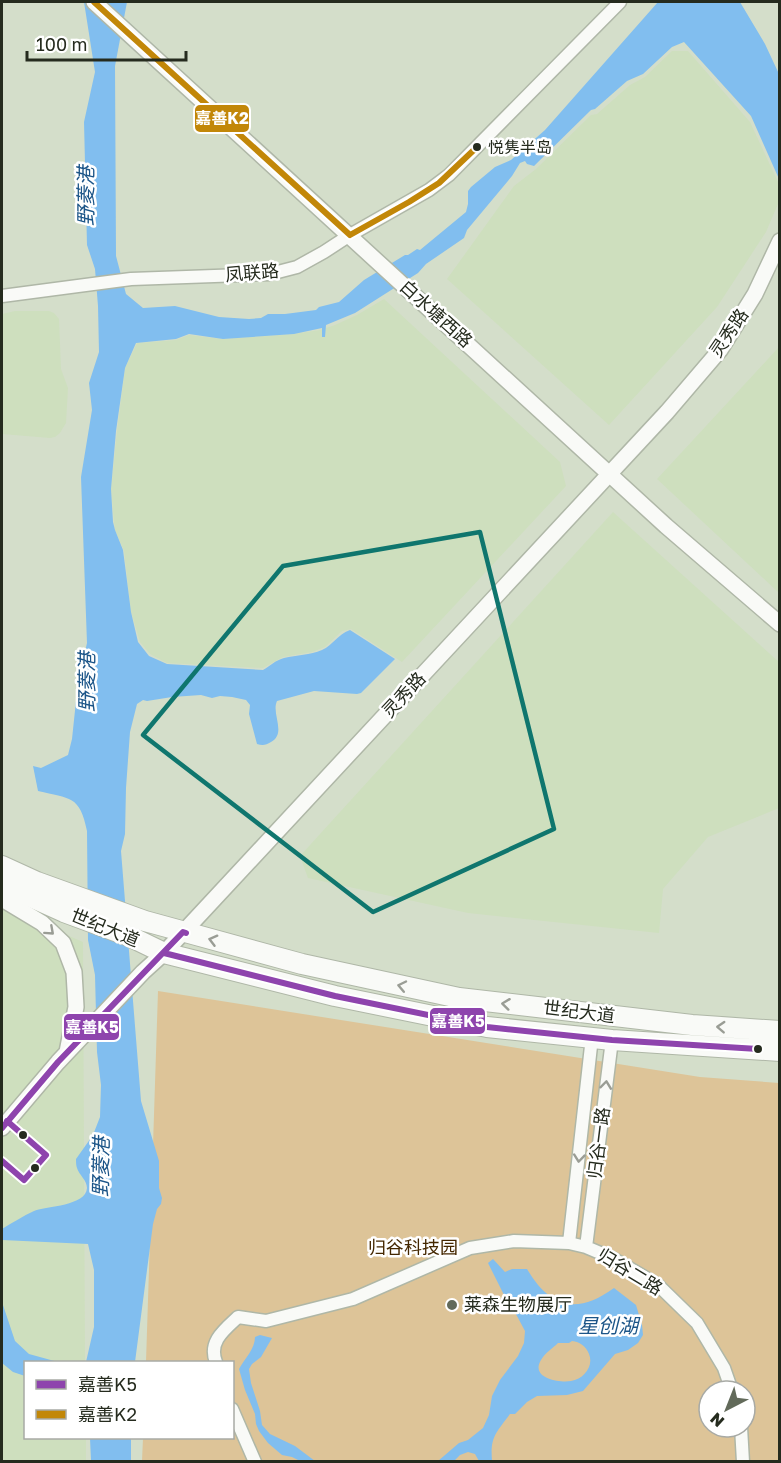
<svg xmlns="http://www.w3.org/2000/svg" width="781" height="1463" viewBox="0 0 781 1463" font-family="'Golos Text','Noto Sans SC',sans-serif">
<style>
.built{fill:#cedfbe}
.green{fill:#ddc498;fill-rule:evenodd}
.water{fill:#81beef;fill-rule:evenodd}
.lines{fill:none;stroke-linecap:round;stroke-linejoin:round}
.minor-casing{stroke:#afb7a7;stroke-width:15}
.tertiary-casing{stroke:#afb7a7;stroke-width:18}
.primary-casing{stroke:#afb7a7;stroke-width:22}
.minor{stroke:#f9faf7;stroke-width:12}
.tertiary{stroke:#f9faf7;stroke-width:15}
.primary{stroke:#f9faf7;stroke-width:20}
.bus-1-casing{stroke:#fff;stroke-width:10}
.bus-2-casing{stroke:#fff;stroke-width:10}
.bus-1{stroke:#8e44ad;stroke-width:6}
.bus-2{stroke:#c28708;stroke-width:6}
.oneway{stroke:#9a9d95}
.marked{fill:none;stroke:#0f766e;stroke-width:4.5;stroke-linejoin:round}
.bus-dot{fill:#252b1e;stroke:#fff;stroke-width:2}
.poi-dot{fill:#626a5a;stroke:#fff;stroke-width:2}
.labels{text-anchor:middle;stroke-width:5;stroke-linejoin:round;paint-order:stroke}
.bus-label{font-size:16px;fill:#252b1e;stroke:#fff;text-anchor:start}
.street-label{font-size:18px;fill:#252b1e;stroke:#fff}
.park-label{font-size:18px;fill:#442700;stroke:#fff}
.poi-label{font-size:18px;fill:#252b1e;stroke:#fff;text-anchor:start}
.water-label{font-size:20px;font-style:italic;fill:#1c5588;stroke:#fff}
.line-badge{stroke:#fff;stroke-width:2}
.badge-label{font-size:16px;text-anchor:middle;font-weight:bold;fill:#fff}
</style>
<rect width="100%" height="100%" fill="#d4deca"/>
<path class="built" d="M672,51H688L750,122L778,182V204L766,232L717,307L609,425L447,279L514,186L536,169L591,115L597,114L630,85L645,77Z
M384,299L560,462L566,486L402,662L351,629L342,631L325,647L312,652L283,657L263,668L167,663L150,654L140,642L131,612L124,551L115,530L114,522L111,489L117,431L125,368L137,343L176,340L189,335L222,339L293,334L320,330L335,325L357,315Z
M15,311H49L54,313L59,319L61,369L68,388L66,423L60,433L55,437L50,438L2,434V314Z
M779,347V593L657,479Z
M613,512L779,662V808L708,837L663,889L659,933L468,913L308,878L300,856Z
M2,907L83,942L85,1362H26V1438H86V1461H2Z"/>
<path class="green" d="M158,991L700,1077L779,1083V1461H142L143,1438H232V1362H146ZM709,1391H745V1427H709Z"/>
<path class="water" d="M84,2H127L115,66L116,256L126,294L143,308L175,306L219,317L249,319L261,318L268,314H285L316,310L319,307L339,302L364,280L405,255H408L417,249L420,250L466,212L468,204V191L471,187L495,167L511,160L545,130L658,2H740L765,44L779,74V179L751,116L684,42L672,47L643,74L627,81L595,109L591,110L534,166L527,164L525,161L520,163L512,176L467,230L464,238L426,264L418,273L355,313L326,325L325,337H322V328L294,334L223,339L189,334L176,339L136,343L125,368L116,431L111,489L113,522L115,530L123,550L131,612L138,642L149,656L167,664L263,670C270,666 276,660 284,658C297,655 310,655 322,650C333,645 337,635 350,630L395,659L361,693L357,694L314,691L277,701C271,714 287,733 271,742C266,745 263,746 257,744L249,714L250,705L246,700L232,697L220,696L212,698L201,695L172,697L147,701L143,700L137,704L130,732L126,788L125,834L121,851L141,1101L159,1161V1188L162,1198L161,1204L157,1209L153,1224L135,1362H86L94,1327V1270L88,1244L2,1240V1229C12,1223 23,1216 34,1211C47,1206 86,1206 87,1188C87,1180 79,1175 77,1168C76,1166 76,1161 76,1159L93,1135L100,1117L101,1085L97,1052L95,975L88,940L87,831C80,795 70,799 38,791L33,766L41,768L68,755L72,739L78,682L87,643L81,477L92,410L89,383L99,352L98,306L95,269L87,245L84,122L95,72Z
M493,1259L505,1272L512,1269H527C550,1308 577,1315 614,1288L636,1305L642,1325L643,1335L638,1343L628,1350L615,1354L583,1391L567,1395L537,1396L527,1402L515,1414H510C496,1433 490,1437 492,1461H479L475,1454L468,1452L460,1455L454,1461H438L459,1443L468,1440L483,1428L489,1415L492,1396L500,1380L518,1356L524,1343L525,1331L517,1316L503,1293L488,1263ZM572,1341C580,1342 586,1346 589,1354C594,1366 584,1379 571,1381C559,1383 530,1378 541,1360C545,1353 553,1348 558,1343H569Z
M2,1302L15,1341L29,1354L58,1362H26L25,1376L13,1372L2,1363Z
M260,1335L272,1338L261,1357L252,1364L249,1369L251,1383L260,1411L262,1425L270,1434L295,1446L315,1461H300L292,1457L282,1455L268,1443L259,1431L256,1424L255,1414L245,1390L239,1369C245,1358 255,1349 255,1337Z
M90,1438H131V1461H91Z"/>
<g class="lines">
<defs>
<path id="minor" d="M2,296L131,279L270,274L297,267L324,252L350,235L429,190L449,175L620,2
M569,1243L592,1037
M586,1247L612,1040
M216,1362C208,1342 224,1330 238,1317L266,1321L353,1299L470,1248L514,1241L569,1243L586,1247L612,1258L658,1285L697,1323L724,1368L732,1391
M232,1409L255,1462
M741,1427L743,1462"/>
<path id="tertiary" d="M94,2L666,526L780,624
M2,899L42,923L63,943L74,972L76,1007L67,1052
M2,1128L58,1062L143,972L164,953L667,412L720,350L755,294L780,241"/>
<path id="primary" d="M2,866L37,882L145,921L302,964L459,998L692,1025L780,1031
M2,884L64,912L129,936L164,953L335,996L487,1027L612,1040L780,1051"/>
</defs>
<use href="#minor" class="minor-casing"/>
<use href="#tertiary" class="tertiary-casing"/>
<use href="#primary" class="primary-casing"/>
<use href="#minor" class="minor"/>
<use href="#tertiary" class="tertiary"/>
<use href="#primary" class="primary"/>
<defs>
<path id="bus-1" d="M164,953L335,996L487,1027L612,1040L758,1049
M2,1128L58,1062L183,932L186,933
M2,1161L24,1180L46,1155L7,1121"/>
<path id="bus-2" d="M94,2L350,235
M350,235L409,202L439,183L477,147"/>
</defs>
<use href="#bus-1" class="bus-1-casing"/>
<use href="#bus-2" class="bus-2-casing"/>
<use href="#bus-1" class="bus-1"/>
<use href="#bus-2" class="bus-2"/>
</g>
<defs><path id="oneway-chevron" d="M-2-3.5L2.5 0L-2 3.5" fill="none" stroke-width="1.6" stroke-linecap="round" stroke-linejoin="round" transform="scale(1.5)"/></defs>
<g class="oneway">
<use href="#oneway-chevron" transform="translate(50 931) rotate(42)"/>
<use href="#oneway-chevron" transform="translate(213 940) rotate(-165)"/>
<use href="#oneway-chevron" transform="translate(402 986) rotate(-168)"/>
<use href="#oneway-chevron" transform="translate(506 1004) rotate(-173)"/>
<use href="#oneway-chevron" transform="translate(721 1027) rotate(-177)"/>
<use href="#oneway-chevron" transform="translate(606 1085) rotate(-83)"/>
<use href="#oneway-chevron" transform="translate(579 1158) rotate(96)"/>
</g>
<path class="marked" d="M480,532L554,829L373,912L143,735L283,566Z"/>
<g class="bus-dot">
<circle cx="477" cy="147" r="5"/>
<circle cx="758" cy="1049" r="5"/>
<circle cx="23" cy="1135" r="5"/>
<circle cx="35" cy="1168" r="5"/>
</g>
<circle class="poi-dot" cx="452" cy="1305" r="6"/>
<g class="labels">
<g class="bus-label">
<text x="488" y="153">悦隽半岛</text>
</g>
<g class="street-label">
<text transform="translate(252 273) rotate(-5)" y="6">凤联路</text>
<text transform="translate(436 314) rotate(42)" y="6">白水塘西路</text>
<text transform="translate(729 333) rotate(-56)" y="6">灵秀路</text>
<text transform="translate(404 695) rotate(-47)" y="6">灵秀路</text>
<text transform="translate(105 928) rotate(22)" y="6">世纪大道</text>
<text transform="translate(579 1012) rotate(7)" y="6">世纪大道</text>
<text transform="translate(599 1143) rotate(-83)" y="6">归谷一路</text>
<text transform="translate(630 1272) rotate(31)" y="6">归谷二路</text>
</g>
<g class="park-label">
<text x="413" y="1254">归谷科技园</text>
</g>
<g class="poi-label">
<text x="464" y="1311">莱森生物展厅</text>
</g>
<g class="water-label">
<text transform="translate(86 196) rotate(-90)" y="7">野菱港</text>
<text transform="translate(87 682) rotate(-90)" y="7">野菱港</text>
<text transform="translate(101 1167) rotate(-89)" y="7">野菱港</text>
<text x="608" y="1333">星创湖</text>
</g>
</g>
<g class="line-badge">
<rect x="194" y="104" width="56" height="29" rx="6" fill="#c28708"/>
<rect x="429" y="1007" width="57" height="28" rx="6" fill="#8e44ad"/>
<rect x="63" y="1013" width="57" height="28" rx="6" fill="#8e44ad"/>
</g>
<g class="badge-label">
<text x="222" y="124">嘉善K2</text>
<text x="458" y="1027">嘉善K5</text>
<text x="92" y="1033">嘉善K5</text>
</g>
<rect width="781" height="1463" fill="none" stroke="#252b1e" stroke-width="6"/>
<rect x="24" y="1361" width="210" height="78" fill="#ffffff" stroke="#a8aaa5" stroke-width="1.5"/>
<rect x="36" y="1380" width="30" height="9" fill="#8e44ad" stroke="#a8aaa5" stroke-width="1.5"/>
<text x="78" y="1391" font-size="18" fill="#252b1e">嘉善K5</text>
<rect x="36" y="1410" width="30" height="9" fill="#c28708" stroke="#a8aaa5" stroke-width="1.5"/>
<text x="78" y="1421" font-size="18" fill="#252b1e">嘉善K2</text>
<g transform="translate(727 1409) rotate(222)"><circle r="28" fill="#ffffff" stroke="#a8aaa5" stroke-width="1.5"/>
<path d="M0-4.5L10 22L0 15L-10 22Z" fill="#626a5a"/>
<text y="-9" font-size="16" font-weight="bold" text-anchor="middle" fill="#252b1e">N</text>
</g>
<path d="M27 51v9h159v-9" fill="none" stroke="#252b1e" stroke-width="3"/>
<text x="36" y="51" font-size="18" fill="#252b1e" stroke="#ffffff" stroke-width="4.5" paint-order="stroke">100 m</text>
</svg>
